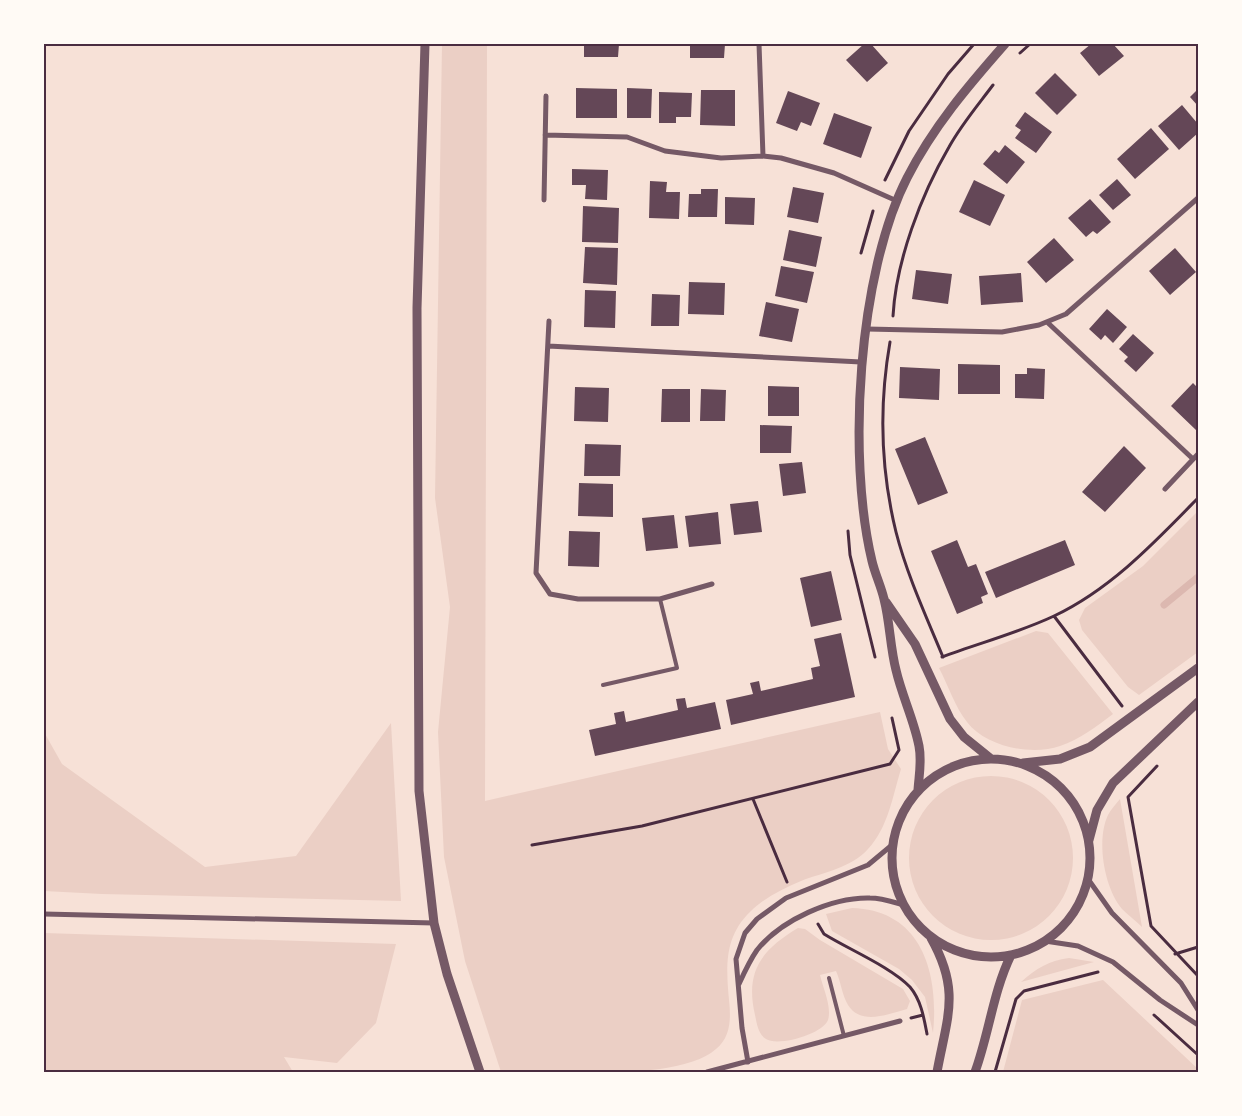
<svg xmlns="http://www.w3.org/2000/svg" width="1242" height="1116" viewBox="0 0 1242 1116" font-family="'Golos Text',sans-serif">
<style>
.green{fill:#ebcfc5}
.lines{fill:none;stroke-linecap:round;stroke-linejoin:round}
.stream{stroke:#dcb8b0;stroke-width:7}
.building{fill:#644757}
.path{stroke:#4a2c40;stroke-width:3}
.service{stroke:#755966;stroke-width:4}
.minor{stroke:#755966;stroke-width:5}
.tertiary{stroke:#755966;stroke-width:9}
.neatline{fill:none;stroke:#4a2c40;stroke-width:2}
</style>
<rect width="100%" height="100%" fill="#f7e1d7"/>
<path class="green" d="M442,44H487L485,801L880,712L888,749L901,769C893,795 888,828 868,849C851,868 824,872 801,881C782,889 764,898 750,912C724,937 726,967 729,1000C731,1018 731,1037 716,1049C679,1082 551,1072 501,1072L465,961L444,857L438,732L450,607L435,498Z
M1198,511V652L1139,695L1128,687L1082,630L1079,620L1085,608L1143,566Z
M1036,631L1048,633L1113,714C1096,727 1080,739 1060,746C1032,756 986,747 967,722C955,707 948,685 939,668Z
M391,723L401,901L102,894L44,891V732L62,764L205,867L296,856Z
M909 858a82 82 0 1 1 164 0a82 82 0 1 1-164 0Z
M1120,799L1142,927C1136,921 1128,915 1122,909C1104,888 1096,840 1108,815C1111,809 1116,804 1120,799Z
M852,908C923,910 939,975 933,1033L925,997L912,980L899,969L832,931L826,914Z
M798,928L805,929L820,940L903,989L910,1001L907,1009C888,1014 861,1026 848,1005C842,995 841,982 836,971L820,975C823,988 832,1007 828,1020C823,1034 778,1047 766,1039C758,1034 757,1024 755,1015C745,972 761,950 798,928Z
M44,933L396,944L376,1023L337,1063L284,1057L293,1072H44Z
M1069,958L1094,962L1021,982C1037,968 1048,961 1069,958Z
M1103,980L1198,1069V1072H1003L1022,1000Z"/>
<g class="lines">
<path class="stream" d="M1164,605L1198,577"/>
</g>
<path class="building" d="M584,44H619L618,57H584Z
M690,44H725L724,58H690Z
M864,44H871L888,63L867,82L846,60Z
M1091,44H1113L1124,56L1099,76L1080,53Z
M1055,73L1077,95L1057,115L1035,93Z
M576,88L617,89V118H576Z
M627,88L652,89L651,118H627Z
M1198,89V106L1190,97Z
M701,90H735V126L700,125Z
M788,91L820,103L811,126L801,122L797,131L776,123Z
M659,92L692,93L691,117H676V123H659Z
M1182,105L1198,124V133L1179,150L1158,126Z
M1025,112L1052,132L1036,153L1015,138L1021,130L1015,126Z
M834,113L872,127L861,158L823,144Z
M1151,128L1169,149L1135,179L1117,159Z
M1005,145L1025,162L1007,184L983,164L995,150L999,153Z
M572,169L608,170L607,200L585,199L586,185H572Z
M1117,179L1131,195L1113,210L1099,195Z
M974,180L1005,195L990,226L959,212Z
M650,181L667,182L666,192H680L679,219L649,218Z
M793,187L824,193L818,223L787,217Z
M701,189H718L717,217H688L689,194H701Z
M725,197L755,198L754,225L725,224Z
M1090,199L1111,222L1097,234L1093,231L1086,237L1068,218Z
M583,206L619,208L618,243L582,242Z
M789,230L822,237L816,267L783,260Z
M1054,238L1074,260L1046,283L1027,262Z
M585,247L618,248L617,285L583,283Z
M1175,248L1196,272L1170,295L1149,271Z
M781,266L814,272L807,303L775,296Z
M916,270L952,274L948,304L912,299Z
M1021,273L1023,302L981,305L979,276Z
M689,282L725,283L724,315L688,314Z
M585,290L616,291L615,328L584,327Z
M652,294L680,295L679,326H651Z
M766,302L799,309L792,342L759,336Z
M1107,309L1127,327L1113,343L1105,335L1101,340L1089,329Z
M1133,334L1154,353L1136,372L1124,361L1128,357L1119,349Z
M958,364L1000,365V394H958Z
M900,367L940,369L939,400L899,398Z
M1027,368L1045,369L1044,399L1015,398V374H1027Z
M1193,383L1198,388L1196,430L1171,406Z
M768,386L799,387V416H768Z
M575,387L609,388L608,422L574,421Z
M662,389H690V422H661Z
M701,389L726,390L725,421H700Z
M760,425L792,426L791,453H760Z
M925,437L948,493L918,505L895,449Z
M585,444L621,445L620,476H584Z
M1124,446L1146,468L1105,512L1082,492Z
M802,462L806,493L783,496L779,464Z
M579,483L613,484V517L578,516Z
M758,501L762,532L734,535L730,504Z
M718,512L721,544L689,547L685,516Z
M674,515L678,548L646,551L642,518Z
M569,531L600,532L599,567L568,566Z
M957,540L968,567L976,564L988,594L981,597L983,603L957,614L931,551Z
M1065,540L1075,565L996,598L985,572Z
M831,571L842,620L811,627L800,578Z
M841,633L855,697L731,725L726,700L753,694L750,683L759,681L761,691L813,679L811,668L820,666L814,639Z
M685,698L687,708L715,702L721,729L595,756L589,730L616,724L614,713L624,711L626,722L678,710L676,699Z"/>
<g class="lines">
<path class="path" d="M1020,53L1030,44
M885,180L909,131L948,74L974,44
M861,253L873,211
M893,316C896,261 921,195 949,147C961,125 978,105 993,85
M890,342C879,405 881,471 896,532C907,575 926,616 943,657
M848,531L850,555L875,657
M1054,616L1122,706
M942,657C979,643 1018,633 1054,616C1111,589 1155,542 1198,498
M1157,766L1128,797L1151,926L1198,976
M753,799L787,882
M532,845L642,826L890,764L899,750L892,718
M818,924L824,934C848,949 891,967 910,987C921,1000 924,1018 927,1034
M1175,954L1198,947
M1154,1015L1198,1055
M911,1018L923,1015
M995,1072L1016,999L1024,991L1098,972"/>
<path class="service" d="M603,685L677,668L660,599
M829,978L844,1036"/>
<path class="minor" d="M759,44L763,156
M545,135L627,137L665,151L721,158L763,156L781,158L834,173L897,201
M544,200L546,96
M549,321L536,573L550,594L578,599H660L712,584
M1047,322L1193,459
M867,329L1002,332L1039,325L1066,314L1198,198
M548,346L861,362
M1165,489L1198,454
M1088,879L1112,913L1181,983L1198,1010
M44,914L434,923
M1045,941L1078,946L1113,962L1160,1000L1198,1025
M739,984C744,973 750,960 757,950C781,920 832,897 870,898C882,898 893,902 904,905
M748,1062L742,1028L736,959L745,933L757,919L786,898L868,865L892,845
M707,1072L900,1021"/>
<path class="tertiary" d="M425,44L417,308L419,791L434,923L447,974L480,1072
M886,602L915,644L950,719L964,737L990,758
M892 858a99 99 0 1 1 198 0a99 99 0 1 1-198 0Z
M1023,763L1060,759L1090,747L1198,668
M918,790C919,775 922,761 919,746C914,720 902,696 896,670C890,647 890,622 884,599C881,586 875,574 872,561C847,457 858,274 907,178C933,127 968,86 1005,44
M1089,840L1097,810L1113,783L1198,702
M931,938C961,991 947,1017 937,1072
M975,1072C989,1034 993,992 1011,955"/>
</g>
<rect width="1242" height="1116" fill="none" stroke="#fffaf5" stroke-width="90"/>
<rect x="45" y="45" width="1152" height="1026" class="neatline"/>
</svg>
